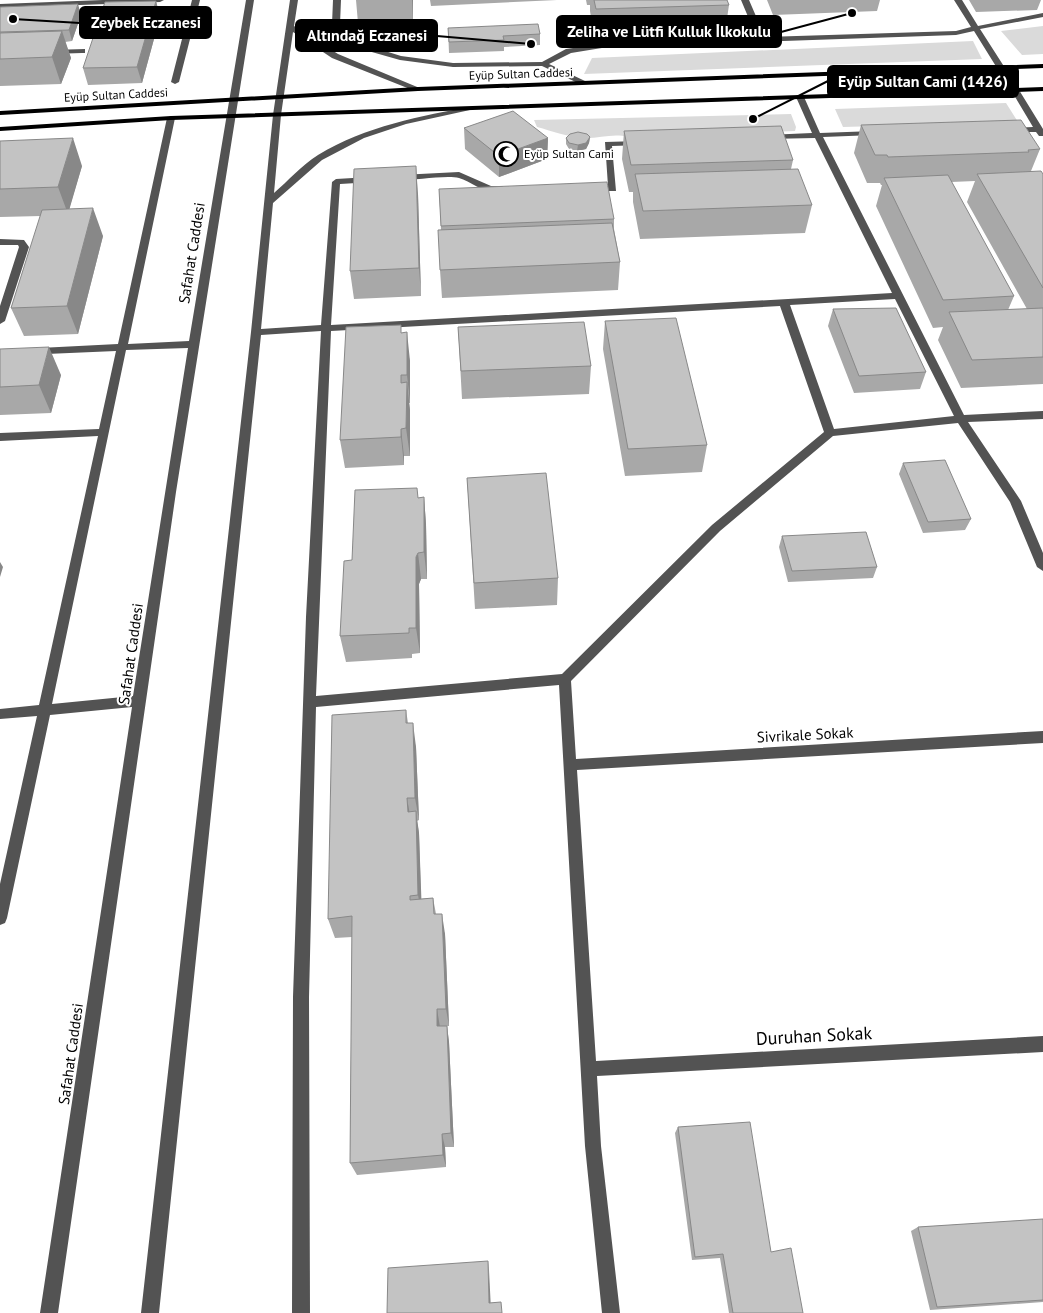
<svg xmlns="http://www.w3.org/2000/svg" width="1043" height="1313" viewBox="0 0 1043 1313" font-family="'PT Sans',sans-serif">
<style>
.green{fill:#dadada}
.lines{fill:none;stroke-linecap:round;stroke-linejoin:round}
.minor{fill:#535353;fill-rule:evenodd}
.major{fill:#000;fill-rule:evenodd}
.wall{fill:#a8a8a8;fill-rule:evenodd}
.shaded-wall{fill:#888}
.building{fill:#c3c3c3;stroke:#888}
.labels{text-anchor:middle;stroke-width:4;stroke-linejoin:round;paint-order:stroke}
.far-street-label{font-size:12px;fill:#000;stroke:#fff}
.far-poi-label{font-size:12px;fill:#000;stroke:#fff;text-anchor:start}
.street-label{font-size:15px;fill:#000;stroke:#fff}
.near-street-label{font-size:18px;fill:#000;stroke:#fff}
.leader{fill:none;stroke:#000;stroke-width:2}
.callout-dot{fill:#000;stroke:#fff;stroke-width:2}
.callout{fill:#000;stroke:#000;stroke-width:2}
.callout-label{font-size:16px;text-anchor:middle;font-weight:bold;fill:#fff}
</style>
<rect width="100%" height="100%" fill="#fff"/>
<path class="green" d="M1043,26V54L1022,55L1001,31Z
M973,41L982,59L584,74L592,58Z
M1006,103L1018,122L843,127L835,109Z
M791,114L796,127L795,131L628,137C614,133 601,138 586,138C570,138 552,131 537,127L534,120Z"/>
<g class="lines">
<path class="minor" d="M103,0H164L160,2L0,8V4Z
M192,0H200L179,82L175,84L171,82Z
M246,0H254L176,492L58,1313H40L132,707L50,715L7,918L5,923L0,925V884L37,716L0,719V709L39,705L98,436L0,441V433L99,429L116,351L0,356V350L118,344L167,118L171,116L175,118L128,344L189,341ZM188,348L133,696L52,704L126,350Z
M290,0H298L294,26L338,54L422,89L415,91L332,58L293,32L281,115L274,193C288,181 302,165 318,155C366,126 420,116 475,106L479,108L406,124L364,138L322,160L273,203L261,329L321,325L332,182L336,179L370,177L374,180L373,182L340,184L331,325L892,293L815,138L767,139L763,137L767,135L812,133L796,97L800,95L804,97L820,133L874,131L878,133L874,135L823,137L964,415L1043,411V419L968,422L1021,501L1043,553V571L1037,567L1010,502L958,423L833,436L720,531L571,681L576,759L1043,731V743L577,770L596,1061L1043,1036V1052L597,1076L601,1146L620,1313H602L585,1146L559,685L316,707L309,997L310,1313H292L293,997L306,617L321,331L261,335L159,1313H141L251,332L273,115ZM895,299L954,416L834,429L790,305ZM780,306L824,432L712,525L562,674L316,696L331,331Z
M333,0H341L340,24L353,41L401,56L453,63L542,62L566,49L608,43L757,38L741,0H749L765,37L956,31L971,27L954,0H962L978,26L1043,13V17L980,29L1005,68L1001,70L997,68L974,31L956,35L608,47L571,53L549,64L585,81L586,83L582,85L542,66L453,67L400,60L347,45L332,24Z
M85,49V53H82L52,54L48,52L52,50Z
M1012,88L1019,90L1043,129V136H1039L1036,132H1012L1008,130L1012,128L1033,127L1011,90Z
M639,141H642V145L612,146L616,191H589V187L608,186L605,142Z
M459,172L491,186H502L506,189C492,200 473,182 459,178C447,175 414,180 400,181L396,178L400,175Z
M0,239L24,240L29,247L5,321L0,324V306L19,247L18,245H0Z"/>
<path class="major" d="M1043,64V68L418,91L0,115V111L418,87Z
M1043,87V91L171,120L0,131V127L171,116Z"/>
</g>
<path class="wall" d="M356,0H413V21L358,23Z
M430,0H557L431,6Z
M586,0H727L729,5L725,32L594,35L590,11V5H587Z
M767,0H880L877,11L773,15Z
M969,0H1041L1037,10L976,12Z
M156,1L160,17L142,83L88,85L83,68Z
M0,7L81,15L72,41L65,42L71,58L61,84L0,86Z
M448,28L540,34V45L504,47V51L449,53Z
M861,125L1040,149L1031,171L1043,174V384L961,388L938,340L943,327L933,328L876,206L882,185H881L880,183H867L854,153ZM975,181L967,202L1027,309L1008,310L1014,296L951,182Z
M464,128L548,138L547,159L499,177L465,149Z
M624,131L793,160L791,169L812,205L805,233L640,239L633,202V192H629L622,159Z
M590,137L589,143L586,149L577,151L569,149L566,144V138Z
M0,141L82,166L69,209L103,236L78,334L24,336L11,308L41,216L0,217Z
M439,189L614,219V229L620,262L618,290L442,298L440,270L441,230Z
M418,194L421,296L354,299L350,271Z
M833,309L926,372L920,389L854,393L828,326Z
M605,321L707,445L702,472L625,476L603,349Z
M458,327L591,366L589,394L462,399Z
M402,333L410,361V403H409L410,410V456H404V465L345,468L340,440Z
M0,349L61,375L51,413L0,415Z
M903,463L971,519L965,530L923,533L899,474Z
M467,478L558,578L557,605L475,609Z
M424,497L426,524L427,579H421L419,584L420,653L412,654V658L346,662L340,636L352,560L418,498Z
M782,536L877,567L873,578L788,582L779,547Z
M406,710L408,723L416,747L419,820L417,821L419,833L421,899L433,898L436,914L445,934L449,1026H447L449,1042L454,1147H445L446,1167L357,1175L350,1163L352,937L335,938L328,919Z
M678,1127L771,1252L803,1313H729L720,1258L692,1260L675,1133Z
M1043,1220V1302L930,1310L911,1231L918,1227Z"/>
<path class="shaded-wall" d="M412,0H413V21Z
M156,1L160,17L142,83L137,67Z
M78,4L81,15L72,41L69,30Z
M62,31L71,58L61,84L52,57Z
M590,137L589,143L586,149L577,151L578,145Z
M73,138L82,166L68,214L58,187Z
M548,138L547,159L499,177V156Z
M416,166L418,194L421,296L419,268Z
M93,208L103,236L78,334L67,306Z
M407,332L410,361V403L407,375Z
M49,347L61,375L51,413L39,385Z
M407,382L410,410V456L406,428Z
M401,429L404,456V465L401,437Z
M424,497L426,524L427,579L424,552Z
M418,553L421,579L419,584L420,653L416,628V557Z
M0,562L3,567L0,577Z
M413,723L416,747L419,820L415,798Z
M407,798L411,821L408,812Z
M416,811L419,833L422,916L418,895Z
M442,914L445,934L449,1026L446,1009Z
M437,1009L440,1027L437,1026Z
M447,1026L449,1042L454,1147L451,1133Z
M442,1134L445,1147L446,1167L443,1155Z
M488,1261L489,1270L491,1310L489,1303Z"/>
<path class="building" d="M594,0H727L729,5L596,9Z
M156,1L137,67L83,68L105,2Z
M78,4L69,30L0,32V7Z
M538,24L540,34L503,36L504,40L449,42L448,28Z
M62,31L52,57L0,59V33Z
M513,111L548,138L499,156L464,128Z
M1021,120L1040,149L1028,150L1029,152L888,157L887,155H875L861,125Z
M781,126L793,160L631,165L624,131Z
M578,132L587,134L590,137L586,143L578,145L569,143L566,138L570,134Z
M73,138L58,187L0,189V141Z
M416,166L419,268L350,271L354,169Z
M798,169L812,205L643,211L635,174Z
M1041,171L1043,174V288L977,174Z
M948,175L1014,296L943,300L884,178Z
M607,182L614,219L441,226L439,189Z
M93,208L67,306L11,308L42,210Z
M612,223L620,262L440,270L438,230Z
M896,308L926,372L859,376L833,309Z
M1043,308V357L972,360L949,312Z
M676,318L707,445L628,449L605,321Z
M584,322L591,366L461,371L458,327Z
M401,325V333L407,332V375H401V383L407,382L406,428L401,429V437L340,440L346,327Z
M49,347L39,385L0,387V349Z
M945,460L971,519L928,522L903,463Z
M546,473L558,578L474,583L467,478Z
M417,488L418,498L424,497V552L418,553L416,557V628H409V633L340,636L344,561L352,560L355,490Z
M866,532L877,567L792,571L782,536Z
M406,710V723H413L415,798H407L408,812L416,811L418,895L410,896V900L433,898L434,914H442L446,1009H437V1026H447L451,1133L442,1134L443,1155L350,1163L352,916L328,919L332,715Z
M750,1122L771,1252L791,1248L803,1313H733L723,1254L695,1257L678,1127Z
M1043,1219V1300L937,1307L918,1227Z
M488,1261L489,1303L501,1302L502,1313H387L388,1268Z"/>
<defs>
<symbol id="mosque-ring" viewBox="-11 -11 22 22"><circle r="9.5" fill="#fff" stroke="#000" stroke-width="1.5"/><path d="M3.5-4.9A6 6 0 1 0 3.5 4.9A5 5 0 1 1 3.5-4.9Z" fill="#000"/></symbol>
</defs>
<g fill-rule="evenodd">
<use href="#mosque-ring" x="492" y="140" width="28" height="28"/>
</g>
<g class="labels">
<g class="far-street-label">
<text transform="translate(521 74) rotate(-2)" y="4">Eyüp Sultan Caddesi</text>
<text transform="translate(116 95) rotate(-3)" y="4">Eyüp Sultan Caddesi</text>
</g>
<g class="far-poi-label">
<text x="524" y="158">Eyüp Sultan Cami</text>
</g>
<g class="street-label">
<text transform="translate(192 253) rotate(-81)" y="5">Safahat Caddesi</text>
<text transform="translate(131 654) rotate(-82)" y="5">Safahat Caddesi</text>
<text transform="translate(805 735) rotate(-3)" y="5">Sivrikale Sokak</text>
<text transform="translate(71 1054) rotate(-82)" y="5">Safahat Caddesi</text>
</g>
<g class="near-street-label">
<text transform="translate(814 1036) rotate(-3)" y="6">Duruhan Sokak</text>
</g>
</g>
<path class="leader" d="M13 19L80 23M852 13L781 32M531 44L437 36M753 119L828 81"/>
<g class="callout-dot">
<circle cx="13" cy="19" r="5"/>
<circle cx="852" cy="13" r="5"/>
<circle cx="531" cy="44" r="5"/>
<circle cx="753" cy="119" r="5"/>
</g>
<g class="callout">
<rect x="80" y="7" width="131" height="31" rx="5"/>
<rect x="557" y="16" width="224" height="31" rx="5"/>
<rect x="296" y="20" width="141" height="31" rx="5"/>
<rect x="828" y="66" width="190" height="31" rx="5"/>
</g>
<g class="callout-label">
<text x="146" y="28">Zeybek Eczanesi</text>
<text x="669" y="37">Zeliha ve Lütfi Kulluk İlkokulu</text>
<text x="367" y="41">Altındağ Eczanesi</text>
<text x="923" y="87">Eyüp Sultan Cami (1426)</text>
</g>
</svg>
